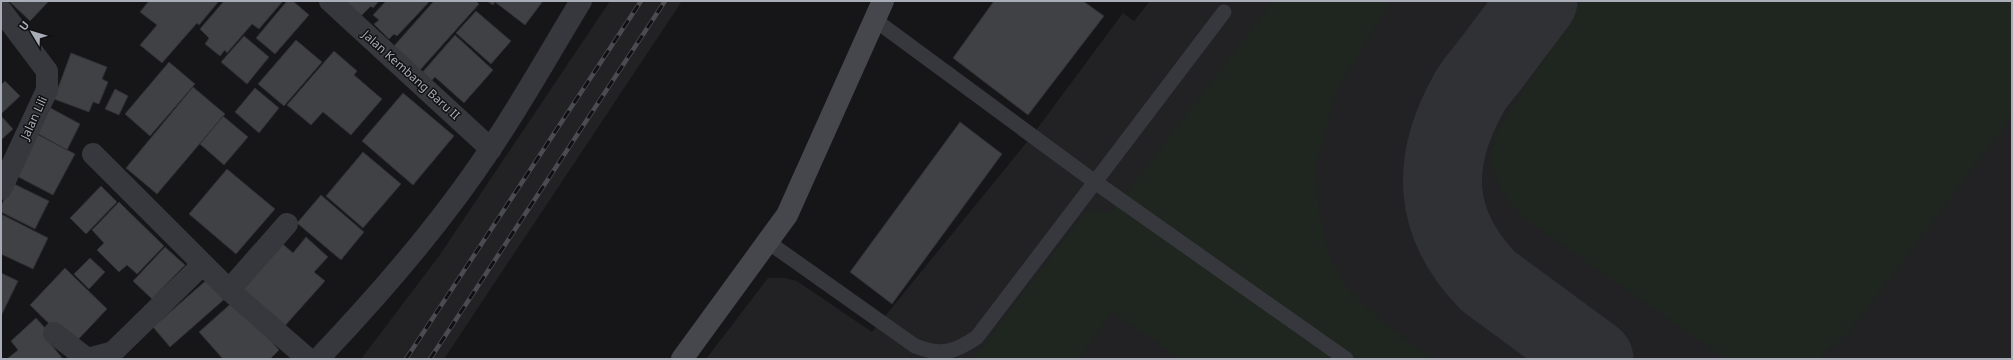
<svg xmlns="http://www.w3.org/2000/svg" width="2013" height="360" viewBox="0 0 2013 360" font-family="'Noto Sans',sans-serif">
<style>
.built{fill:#222225}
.green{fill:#1e261f}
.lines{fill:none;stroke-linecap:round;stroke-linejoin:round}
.taxiway{stroke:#303135;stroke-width:79}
.building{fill:#404145;stroke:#303034}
.lane{stroke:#37383d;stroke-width:15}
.street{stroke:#37383d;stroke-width:22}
.secondary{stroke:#45474d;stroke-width:22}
.rail-casing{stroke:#4a4c52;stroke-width:4.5}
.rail{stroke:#111113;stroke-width:3;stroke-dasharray:9;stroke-linecap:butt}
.labels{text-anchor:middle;stroke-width:3;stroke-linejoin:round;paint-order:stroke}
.street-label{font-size:12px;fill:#a8adb8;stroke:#111113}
</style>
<rect width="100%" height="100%" fill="#161618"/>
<path class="built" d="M610,1H682L444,359H361L439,256Z
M1150,1H2012V359H706L768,278H784L797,281L872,332L1031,137L1123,13L1134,21Z"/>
<path class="green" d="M1273,1H1391L1336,92L1316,166L1319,213L1329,257L1348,289L1387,325L1432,359H1181L1112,312L1079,359H973L1087,210L1111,213Z
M1581,1H2012V116L1848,334L1817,359H1726L1521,216L1501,190L1490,163L1495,135Z"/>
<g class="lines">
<path class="taxiway" d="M1538,1C1523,21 1508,41 1492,62C1485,72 1475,82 1469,93C1430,162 1432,223 1488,281L1594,359"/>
</g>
<path class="building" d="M9,1H49L30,21Z
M149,1H219L199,25L197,23L162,63L140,45L157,25L140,12Z
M224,1H283L259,29L252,24L227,53L225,50L220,56L205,44L209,38L200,29Z
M287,1H293L309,15L275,54L256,38Z
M349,1H379L373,8L371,6L357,20L343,7Z
M386,1H430L397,36L394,34L389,39L374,24L379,20L373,15Z
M434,1H476L479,4L420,70L393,47Z
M487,1H543L525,25L495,2L493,5Z
M994,1H1083L1104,16L1028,115L953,58Z
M476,11L511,41L491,64L456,33Z
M455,35L493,70L464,103L435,77L429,83L420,75Z
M244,36L269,57L247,84L221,62Z
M296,40L322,62L284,106L258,84Z
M334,51L357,71L354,75L382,99L351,135L323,112L311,125L287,105Z
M71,53L107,67L102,79L108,82L99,104L93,102L89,112L54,99Z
M169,62L195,84L150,136L125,114Z
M5,81L20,96L1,114V85Z
M193,87L225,114L157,194L126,168Z
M255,88L279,108L259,133L235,112Z
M115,89L128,96L119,115L105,109Z
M403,93L454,136L413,185L362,141Z
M45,105L80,124L67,150L31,130Z
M223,116L248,137L224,165L200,144Z
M2,117L13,129L1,140V118Z
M960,122L1002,154L892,304L850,272Z
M31,131L75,154L53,195L9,172Z
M363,152L401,184L363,228L326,196Z
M227,169L275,209L236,254L189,214Z
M12,183L49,201L35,229L1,212V206Z
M101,186L117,202L86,234L70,218Z
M321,195L364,232L341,260L297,223Z
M119,202L164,246L137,274L127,265L119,272L97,250L104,243L92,230Z
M1,214L48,238L33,269L1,254Z
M306,237L328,257L314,272L325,281L282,329L234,287L277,239L293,253Z
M165,247L185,265L152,299L133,281Z
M90,258L105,272L89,289L74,274Z
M65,268L107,309L72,346L30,305Z
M1,273L18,281L1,316Z
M210,277L228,296L170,347L153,327Z
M235,300L279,350L270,359H223L199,332Z
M36,318L55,339L50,343L63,359H7L18,350L11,341Z"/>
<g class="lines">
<path class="lane" d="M1224,12L1095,182L1346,359
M768,242L915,346C941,356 954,353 977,337L1095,182L875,20"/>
<path class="street" d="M330,1L491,149
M1,10L47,71V90L1,189
M93,154L229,290L308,359
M229,290L287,224
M54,333L87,359L113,352L203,264
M318,359C381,293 441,224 491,148C523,101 551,50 581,1"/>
<path class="secondary" d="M682,359L787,215L883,1"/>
<defs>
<path id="rail" d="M406,359L641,1
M430,359L665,1"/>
</defs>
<use href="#rail" class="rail-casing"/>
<use href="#rail" class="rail"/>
</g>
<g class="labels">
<g class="street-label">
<text transform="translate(411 75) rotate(42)" y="4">Jalan Kembang Baru II</text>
<text transform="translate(34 118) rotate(-65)" y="4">Jalan Lili</text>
</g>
</g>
<rect width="2013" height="360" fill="none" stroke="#a8adb8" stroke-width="4"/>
<g transform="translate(32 32) rotate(308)" stroke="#111113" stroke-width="3" paint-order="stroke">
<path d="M0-3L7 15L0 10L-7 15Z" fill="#a8adb8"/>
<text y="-6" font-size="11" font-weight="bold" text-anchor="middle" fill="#a8adb8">U</text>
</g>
</svg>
